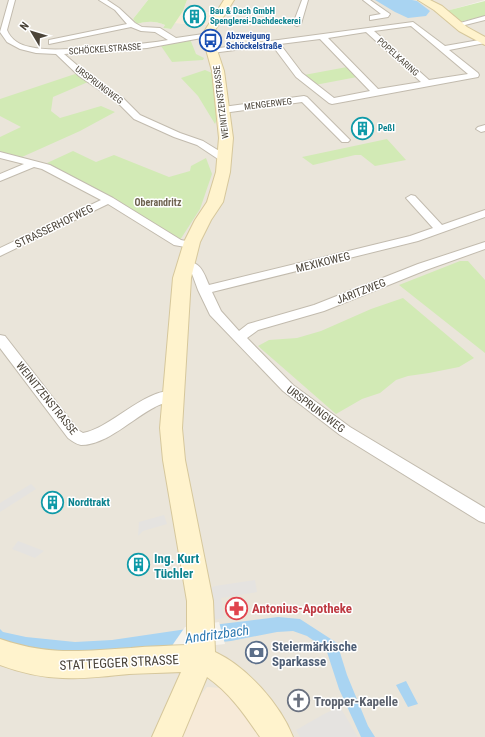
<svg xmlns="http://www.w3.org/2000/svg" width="485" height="737" viewBox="0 0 485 737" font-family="'Roboto Condensed',sans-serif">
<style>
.residential{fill:#eae5da}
.commercial{fill:#f7ead8}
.green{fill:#d2eab5}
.parking{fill:#e5e3e0}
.water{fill:#a9d4f2}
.pier{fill:#f6f3ec}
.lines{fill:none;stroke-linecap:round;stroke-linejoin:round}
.street-casing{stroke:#c2bbae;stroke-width:2}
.secondary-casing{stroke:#d6c79b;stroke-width:2}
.street{fill:#fff;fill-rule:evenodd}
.secondary{fill:#fff3cd;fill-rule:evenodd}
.labels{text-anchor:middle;stroke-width:3;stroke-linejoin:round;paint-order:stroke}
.far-culture-label{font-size:9px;font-weight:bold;fill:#0d838f;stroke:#fff;text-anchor:start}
.far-transit-label{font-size:9px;font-weight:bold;fill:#164399;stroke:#fff;text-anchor:start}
.far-street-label{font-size:9px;fill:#4b4439;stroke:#fff}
.far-neighbourhood-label{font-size:10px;font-weight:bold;fill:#6e6250;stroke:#fff}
.street-label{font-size:11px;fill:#4b4439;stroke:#fff}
.culture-label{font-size:11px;font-weight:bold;fill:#0d838f;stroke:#fff;text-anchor:start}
.near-culture-label{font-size:13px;font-weight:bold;fill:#0d838f;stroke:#fff;text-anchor:start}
.near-health-label{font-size:13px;font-weight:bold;fill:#be3a42;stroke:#fff;text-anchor:start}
.near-service-label{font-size:13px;font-weight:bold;fill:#4e5e75;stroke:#fff;text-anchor:start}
.near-street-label{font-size:13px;fill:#4b4439;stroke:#fff}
.near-worship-label{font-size:13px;font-weight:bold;fill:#5b616d;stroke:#fff;text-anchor:start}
.near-water-label{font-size:14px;font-style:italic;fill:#2e7ab2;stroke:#fff}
</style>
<rect width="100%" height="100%" fill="#f6f3ec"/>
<path class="residential" d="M0,0H148L133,19L137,24L147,21L160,23L165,25L163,28L170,29L175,23L210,25L216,13L183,11L187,0H485L447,11L459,22L485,16V737H259L236,701L199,697L178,737H0Z"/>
<path class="commercial" d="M183,11L217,13L210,25L175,23Z
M207,687L221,688L236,701L259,737H178L199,697Z"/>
<path class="green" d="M148,0H187L183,11L171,29L163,28L165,25C155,21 147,21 137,24L133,19Z
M485,1V16L459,22L446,11Z
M190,39L196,54L204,58L203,60L172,62L161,46Z
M347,67L357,77L315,85L304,75Z
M205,70L212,73L218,117L215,124L198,96L181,78Z
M75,74L88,82L53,97L51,111L60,118L101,106L115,112L80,131L22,157L0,152V137L21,127L0,116V99Z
M387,139L406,160L375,166L361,155H355L313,165L302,157Z
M73,151L96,162L114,155L169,177L190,171L191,166L206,158L212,174L200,209L180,240L112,199L47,163Z
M460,261H468L485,280V353L399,285Z
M403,298L474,358L459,367L429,373L408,376L396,380L380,393L362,399L336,414L258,346L269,340L297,338L321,331L371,309Z"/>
<path class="parking" d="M31,484L36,489L0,512V503Z
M164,515L167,524L143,531L138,536L139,522Z
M18,541L44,551L35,558L12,549Z
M255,580L257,592L221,598L224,618L212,620L208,589L215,586Z
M340,707L358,737H300L296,730L326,713Z"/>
<path class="water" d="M375,0H412L417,1L430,11L426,16L408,18L395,12Z
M278,617L300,619L337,643L347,675L368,726L375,737H361L339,689L326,649L307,636L293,631L277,632L231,641L80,657L0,644V629L3,632L26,637L75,642L112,640L221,624Z
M406,681L418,704L408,707L396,685Z"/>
<path class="pier" d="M219,622L225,644L169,650L185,627Z"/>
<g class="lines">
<defs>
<path id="street" d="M9,0H15L7,30C11,40 20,45 30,47C48,51 68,49 86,48C113,46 141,45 168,40L155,32L141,31L131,27L49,44V40L127,24L115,10L99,0H107L119,8L135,23L142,27L160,28L176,38L210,33V37H207L147,48L64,54L85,72L123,98L140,115L180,133L203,141L229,157L230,159L229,161H221L197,145L174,137L134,119L117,102L79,76L56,54L36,53L20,49L7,42L0,32Z
M302,0H308L301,24L297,26L293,24Z
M363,0H370L390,14L388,17L370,20V16L381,14Z
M485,16V20L457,27L453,25Z
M413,22L445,46L485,39V43L449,50L478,73L479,75L478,77L332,104L329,103L296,77L272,45L212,53L208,51L212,49ZM411,26L468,74L429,80L374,31ZM366,32L421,82L378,89L328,38ZM320,39L370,91L334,98L302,73L280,44Z
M304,96L307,97L350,140L348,142H342L302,102L223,113L219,110L223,107Z
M485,125V131L481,132L476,129L478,127Z
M0,152L50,165L113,198L181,240L195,243L197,245L195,247L191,248L174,245L108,204L0,256V248L101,200L42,169L34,167L0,181V174L24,164L0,158Z
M411,195L415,196L442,225L485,210V217L418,241L212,292L221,311L239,331L248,324L314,305L418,264L485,242V249L426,270L324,311L258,330L247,338L293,385L350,427L485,508V523L479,521L340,435L283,391L210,315L198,290L191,271L181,269L179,266L181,263C200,259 203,271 209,285L410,236L433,228L406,198Z
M0,335L5,336L78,430L83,433C112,428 149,384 178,392L180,396L178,400C170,402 162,403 155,407C133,418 107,445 81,445C76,444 72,441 68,438L0,348Z"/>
<path id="secondary" d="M224,0H234L212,35L224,71L233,138L230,172L223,202L211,220L200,242L191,278L182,428L185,460L213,601L215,652C247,667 280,704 293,737H260C245,715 230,693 207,677L182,737H152L181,672C164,673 147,673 129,674C80,679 48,683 0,665V639C49,656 81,651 131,648C150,646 168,646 187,645V601L163,460L160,428L173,278L184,242L195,220L207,202L216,172L219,138L212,71L202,35Z
M418,0H430L442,6L467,27L485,37V45L459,31L434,10Z"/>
</defs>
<use href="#street" class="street-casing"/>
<use href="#secondary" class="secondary-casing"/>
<use href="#street" class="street"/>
<use href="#secondary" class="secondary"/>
</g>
<defs>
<symbol id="building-ring" viewBox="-11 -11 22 22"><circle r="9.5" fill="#fff" stroke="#0f9aa8" stroke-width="1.5"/><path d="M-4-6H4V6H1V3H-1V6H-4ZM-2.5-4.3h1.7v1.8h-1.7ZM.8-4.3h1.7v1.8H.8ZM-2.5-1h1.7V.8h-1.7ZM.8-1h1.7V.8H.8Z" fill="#0f9aa8"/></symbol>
<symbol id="bus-ring" viewBox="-11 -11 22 22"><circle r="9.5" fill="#fff" stroke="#1a4fb4" stroke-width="1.5"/><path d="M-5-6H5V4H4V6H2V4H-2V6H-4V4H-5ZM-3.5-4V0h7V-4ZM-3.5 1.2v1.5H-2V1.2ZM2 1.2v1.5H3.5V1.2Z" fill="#1a4fb4"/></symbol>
<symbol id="pharmacy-ring" viewBox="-11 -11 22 22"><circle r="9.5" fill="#fff" stroke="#e0444e" stroke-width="1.5"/><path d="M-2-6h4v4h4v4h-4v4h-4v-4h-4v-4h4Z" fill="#e0444e"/></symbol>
<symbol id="bank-ring" viewBox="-11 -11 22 22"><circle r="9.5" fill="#fff" stroke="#5c6f8a" stroke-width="1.5"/><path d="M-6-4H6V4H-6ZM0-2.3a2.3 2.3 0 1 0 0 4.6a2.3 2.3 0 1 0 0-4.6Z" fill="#5c6f8a"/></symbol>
<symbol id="church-ring" viewBox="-11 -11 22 22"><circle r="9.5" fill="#fff" stroke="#6b7280" stroke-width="1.5"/><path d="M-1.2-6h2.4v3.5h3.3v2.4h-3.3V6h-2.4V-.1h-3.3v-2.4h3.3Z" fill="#6b7280"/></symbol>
</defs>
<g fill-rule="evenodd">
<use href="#building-ring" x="182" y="4" width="25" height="25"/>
<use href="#bus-ring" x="198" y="28" width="25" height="25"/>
<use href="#building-ring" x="350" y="116" width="25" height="25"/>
<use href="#building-ring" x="40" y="490" width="25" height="25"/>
<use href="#building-ring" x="126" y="552" width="25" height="25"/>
<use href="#pharmacy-ring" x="224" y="596" width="25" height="25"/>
<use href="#bank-ring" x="244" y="640" width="25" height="25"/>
<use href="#church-ring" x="286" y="688" width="25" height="25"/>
</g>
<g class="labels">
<g class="far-culture-label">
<text x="210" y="14">Bau &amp; Dach GmbH<tspan x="210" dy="10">Spenglerei-Dachdeckerei</tspan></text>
<text x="378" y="131">Peßl</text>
</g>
<g class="far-transit-label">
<text x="226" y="39">Abzweigung<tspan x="226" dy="10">Schöckelstraße</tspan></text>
</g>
<g class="far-street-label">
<text transform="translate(105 49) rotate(-4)" y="3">SCHÖCKELSTRASSE</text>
<text transform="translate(398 57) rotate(42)" y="3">POPELKARING</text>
<text transform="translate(99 85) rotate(37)" y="3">URSPRUNGWEG</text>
<text transform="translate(221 102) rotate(-97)" y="3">WEINITZENSTRASSE</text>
<text transform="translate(268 104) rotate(-7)" y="3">MENGERWEG</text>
</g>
<g class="far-neighbourhood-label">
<text x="158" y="206">Oberandritz</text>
</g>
<g class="street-label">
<text transform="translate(54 226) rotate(-26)" y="4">STRASSERHOFWEG</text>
<text transform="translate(323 262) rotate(-14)" y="4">MEXIKOWEG</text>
<text transform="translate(361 291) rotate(-21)" y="4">JARITZWEG</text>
<text transform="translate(47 398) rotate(51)" y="4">WEINITZENSTRASSE</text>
<text transform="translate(316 409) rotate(37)" y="4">URSPRUNGWEG</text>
</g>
<g class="culture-label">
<text x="68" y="506">Nordtrakt</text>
</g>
<g class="near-culture-label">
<text x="154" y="563">Ing. Kurt<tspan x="154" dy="15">Tüchler</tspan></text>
</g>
<g class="near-health-label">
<text x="252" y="613">Antonius-Apotheke</text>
</g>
<g class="near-service-label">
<text x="272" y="651">Steiermärkische<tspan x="272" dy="15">Sparkasse</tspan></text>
</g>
<g class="near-street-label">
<text transform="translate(119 662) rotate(-3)" y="5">STATTEGGER STRASSE</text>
</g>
<g class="near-worship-label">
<text x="314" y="706">Tropper-Kapelle</text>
</g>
<g class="near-water-label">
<text transform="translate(217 634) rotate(-8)" y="5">Andritzbach</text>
</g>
</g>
<g transform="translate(32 32) rotate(308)" stroke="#ffffff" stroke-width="3" paint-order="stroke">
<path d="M0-3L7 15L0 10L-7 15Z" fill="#4b4439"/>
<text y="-6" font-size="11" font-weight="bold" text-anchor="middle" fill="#4b4439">N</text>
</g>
</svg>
